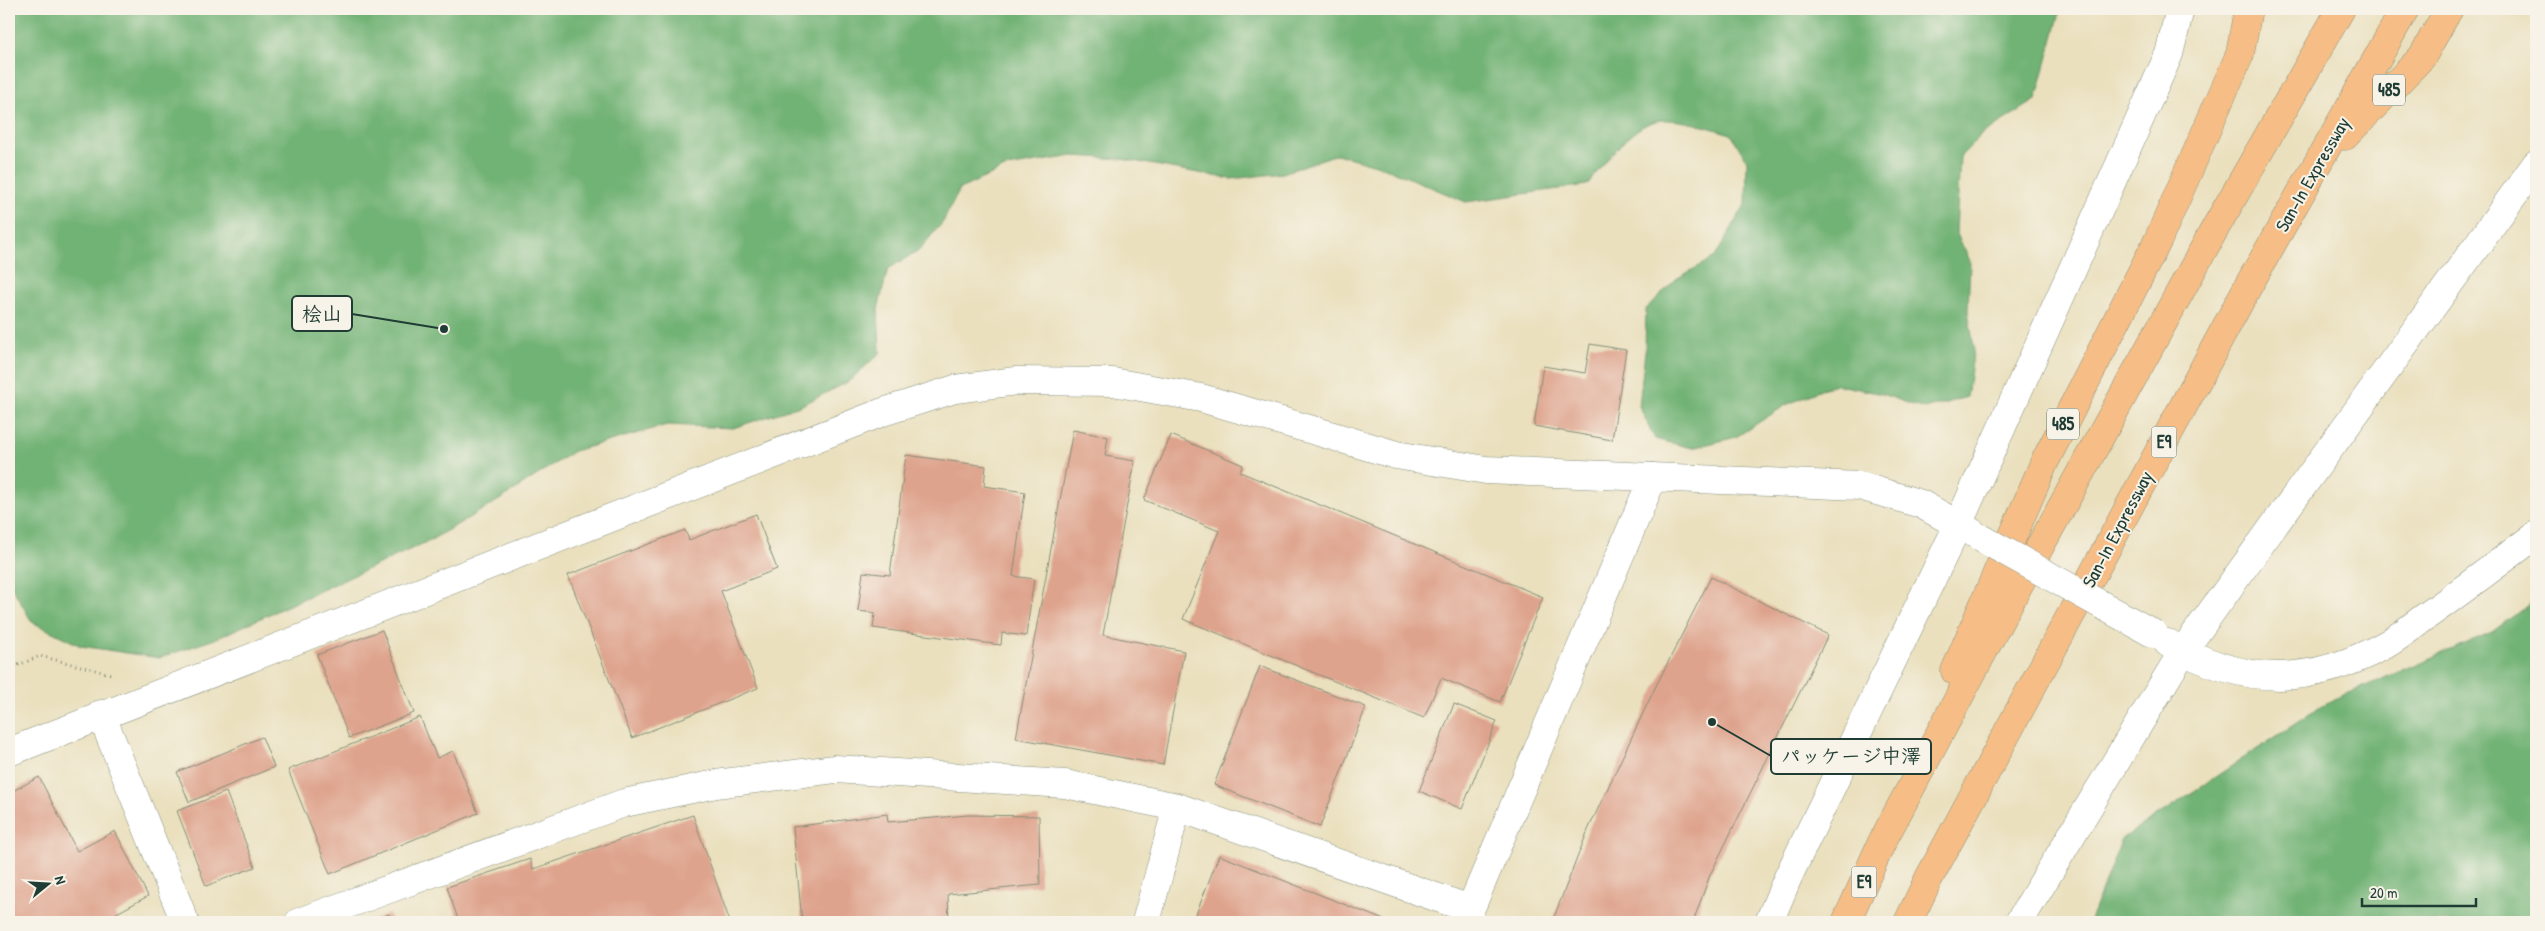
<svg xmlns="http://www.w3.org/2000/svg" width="2545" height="931" viewBox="0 0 2545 931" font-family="'Patrick Hand','Klee One',sans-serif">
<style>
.forest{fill:#71b274;stroke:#487854}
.building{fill:#dea38c}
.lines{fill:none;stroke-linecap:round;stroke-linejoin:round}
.minor-casing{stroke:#848e79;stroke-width:29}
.tertiary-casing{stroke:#848e79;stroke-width:29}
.motorway-casing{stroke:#848e79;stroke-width:29}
.path{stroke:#848e79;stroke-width:3;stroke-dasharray:1 4;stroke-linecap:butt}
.minor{stroke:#fff;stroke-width:28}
.tertiary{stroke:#fff;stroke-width:28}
.motorway{stroke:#f6be86;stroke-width:28}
.minor-bridge-casing{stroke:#848e79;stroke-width:29;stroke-linecap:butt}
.minor-bridge{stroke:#fff;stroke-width:28}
.labels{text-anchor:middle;stroke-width:4;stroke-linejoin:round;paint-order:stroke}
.shield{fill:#f7f3e8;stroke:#60746a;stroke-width:1}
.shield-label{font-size:18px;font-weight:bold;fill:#1f3d34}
.street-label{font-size:19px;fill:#1f3d34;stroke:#f7f3e8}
.leader{fill:none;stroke:#1f3d34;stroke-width:2}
.callout-dot{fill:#1f3d34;stroke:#f7f3e8;stroke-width:2}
.callout{fill:#f7f3e8;stroke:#1f3d34;stroke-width:2}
.callout-label{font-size:20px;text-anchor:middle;font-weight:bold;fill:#1f3d34}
</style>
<rect width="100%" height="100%" fill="#f7f3e8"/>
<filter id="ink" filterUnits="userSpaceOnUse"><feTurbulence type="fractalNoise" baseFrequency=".02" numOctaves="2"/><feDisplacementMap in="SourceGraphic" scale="10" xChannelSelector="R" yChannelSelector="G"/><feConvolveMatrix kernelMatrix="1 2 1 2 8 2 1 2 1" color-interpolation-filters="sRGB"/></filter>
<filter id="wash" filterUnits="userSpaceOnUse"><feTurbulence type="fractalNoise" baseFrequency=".0096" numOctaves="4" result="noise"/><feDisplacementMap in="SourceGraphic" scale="20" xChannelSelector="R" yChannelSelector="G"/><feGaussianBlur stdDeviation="1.12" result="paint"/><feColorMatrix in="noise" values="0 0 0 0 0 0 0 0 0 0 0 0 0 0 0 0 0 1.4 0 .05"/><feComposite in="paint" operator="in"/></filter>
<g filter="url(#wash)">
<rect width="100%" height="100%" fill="#eae0be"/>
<path class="forest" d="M9,9H2061L2036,100L1982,134L1960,157L1956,232L1970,261L1968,311L1974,348L1967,397L1924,409L1882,394L1835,384L1786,405L1736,437L1692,448L1655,439L1639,406L1645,351L1646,309L1676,279L1715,257L1746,203L1747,161L1731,134C1710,128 1687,120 1666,120C1635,118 1605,163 1587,185L1466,202L1383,167L1337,154L1283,173L1231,179L1122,159L1073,156L1007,167L960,189L943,222L919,250L888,269L878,309L880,353L848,382L800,406L733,428L667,425L574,451L501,499L431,540L215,639L159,658L81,646L32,622L9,582Z
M2536,599V922H2089L2122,839L2328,702L2492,632Z"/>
<g id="blocks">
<path class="building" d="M1590,344L1626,350L1612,440L1534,426L1543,366L1585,373Z
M1073,430L1108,437L1105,456L1135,461L1103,635L1184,651L1163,765L1016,738Z
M1171,435L1243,465L1240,472L1543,597L1500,702L1441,678L1424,718L1183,619L1219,531L1144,500Z
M906,455L986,466L984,486L1025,492L1013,576L1034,579L1026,636L1002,633L1001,645L873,628L875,613L858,611L863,572L890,575Z
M756,514L777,569L721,591L758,688L632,738L568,575L685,530L689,540Z
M1711,577L1828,635L1710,875L1693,922H1552L1588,830L1653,692Z
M382,630L414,713L349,738L317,655Z
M1260,666L1366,707L1320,827L1214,785Z
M1454,704L1497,721L1462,809L1419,791Z
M420,717L437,758L453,751L478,813L330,874L288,770Z
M262,737L274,767L189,802L177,772Z
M39,777L77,851L115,831L148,896L115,914L119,922H9V793Z
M226,792L255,867L206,886L177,811Z
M887,814L888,822L968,815L1039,816L1040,885L948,894L949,922H802L793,827Z
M693,815L730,922H459L447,887L530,859L533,869Z
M1219,855L1389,922H1193Z
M389,914L392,922H369Z"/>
</g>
</g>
<g filter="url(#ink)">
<use href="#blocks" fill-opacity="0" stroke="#848e79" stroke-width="1"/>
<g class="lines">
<defs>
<path id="minor" d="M1316,431L1396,455L1486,470L1860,486L1921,504L1973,533
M2168,643C2244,686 2308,687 2385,645C2401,636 2416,623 2432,612C2467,587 2501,561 2536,535
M101,714L185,922
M299,922L624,803L716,784L835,769L1065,784L1177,807L1470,909
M1146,922L1177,807
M1465,922L1653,477
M1769,922L1788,877L1958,525L2169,54L2180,9
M2019,922L2183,651L2536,164"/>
<path id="tertiary" d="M9,752L883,412L955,389L1016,381L1113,382L1201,398L1316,431"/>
<path id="motorway" d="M2345,136L2422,57L2449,9
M1955,671L2044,463L2158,240L2240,54L2248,9
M1846,922L1882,842L2016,590L2213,232L2341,9
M1908,922L1929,878L2247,288L2405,9"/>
</defs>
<use href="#minor" class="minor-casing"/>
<use href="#tertiary" class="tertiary-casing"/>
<use href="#motorway" class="motorway-casing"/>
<path class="path" d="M9,669L40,656L111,674"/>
<use href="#minor" class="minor"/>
<use href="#tertiary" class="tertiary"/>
<use href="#motorway" class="motorway"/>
<defs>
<path id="minor-bridge" d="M1981,538L2154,634"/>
</defs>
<use href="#minor-bridge" class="minor-bridge-casing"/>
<use href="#minor-bridge" class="minor-bridge"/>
</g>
</g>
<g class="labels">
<g class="shield">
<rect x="2373" y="74.5" width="32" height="31" rx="4"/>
<rect x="2047" y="408.5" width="32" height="31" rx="4"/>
<rect x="2151.5" y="426.5" width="25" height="31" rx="4"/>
<rect x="1851.5" y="866.5" width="25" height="31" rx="4"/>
</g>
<g class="shield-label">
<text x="2389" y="96">485</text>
<text x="2063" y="430">485</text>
<text x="2164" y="448">E9</text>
<text x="1864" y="888">E9</text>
</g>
<g class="street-label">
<text transform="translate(2312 174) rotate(-60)" y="7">San-In Expressway</text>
<text transform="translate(2117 529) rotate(-62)" y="7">San-In Expressway</text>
</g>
</g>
<path class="leader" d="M444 329L352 314M1712 722L1771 756"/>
<g class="callout-dot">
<circle cx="444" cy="329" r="5"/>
<circle cx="1712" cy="722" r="5"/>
</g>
<g class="callout">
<rect x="292" y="296" width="60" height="35" rx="5"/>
<rect x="1771" y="739" width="160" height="35" rx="5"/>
</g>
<g class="callout-label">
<text x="322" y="321">桧山</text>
<text x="1851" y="763">パッケージ中澤</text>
</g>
<rect width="2545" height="931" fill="none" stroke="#f7f3e8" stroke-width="30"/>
<g transform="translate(48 884) rotate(72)" stroke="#f7f3e8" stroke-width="4" paint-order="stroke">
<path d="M0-4L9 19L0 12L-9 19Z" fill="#1f3d34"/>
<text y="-8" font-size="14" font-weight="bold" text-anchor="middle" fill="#1f3d34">N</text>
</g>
<path d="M2362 898v8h114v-8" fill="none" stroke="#1f3d34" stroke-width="2.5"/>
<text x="2370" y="898" font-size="15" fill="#1f3d34" stroke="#f7f3e8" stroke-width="4" paint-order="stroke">20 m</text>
</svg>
